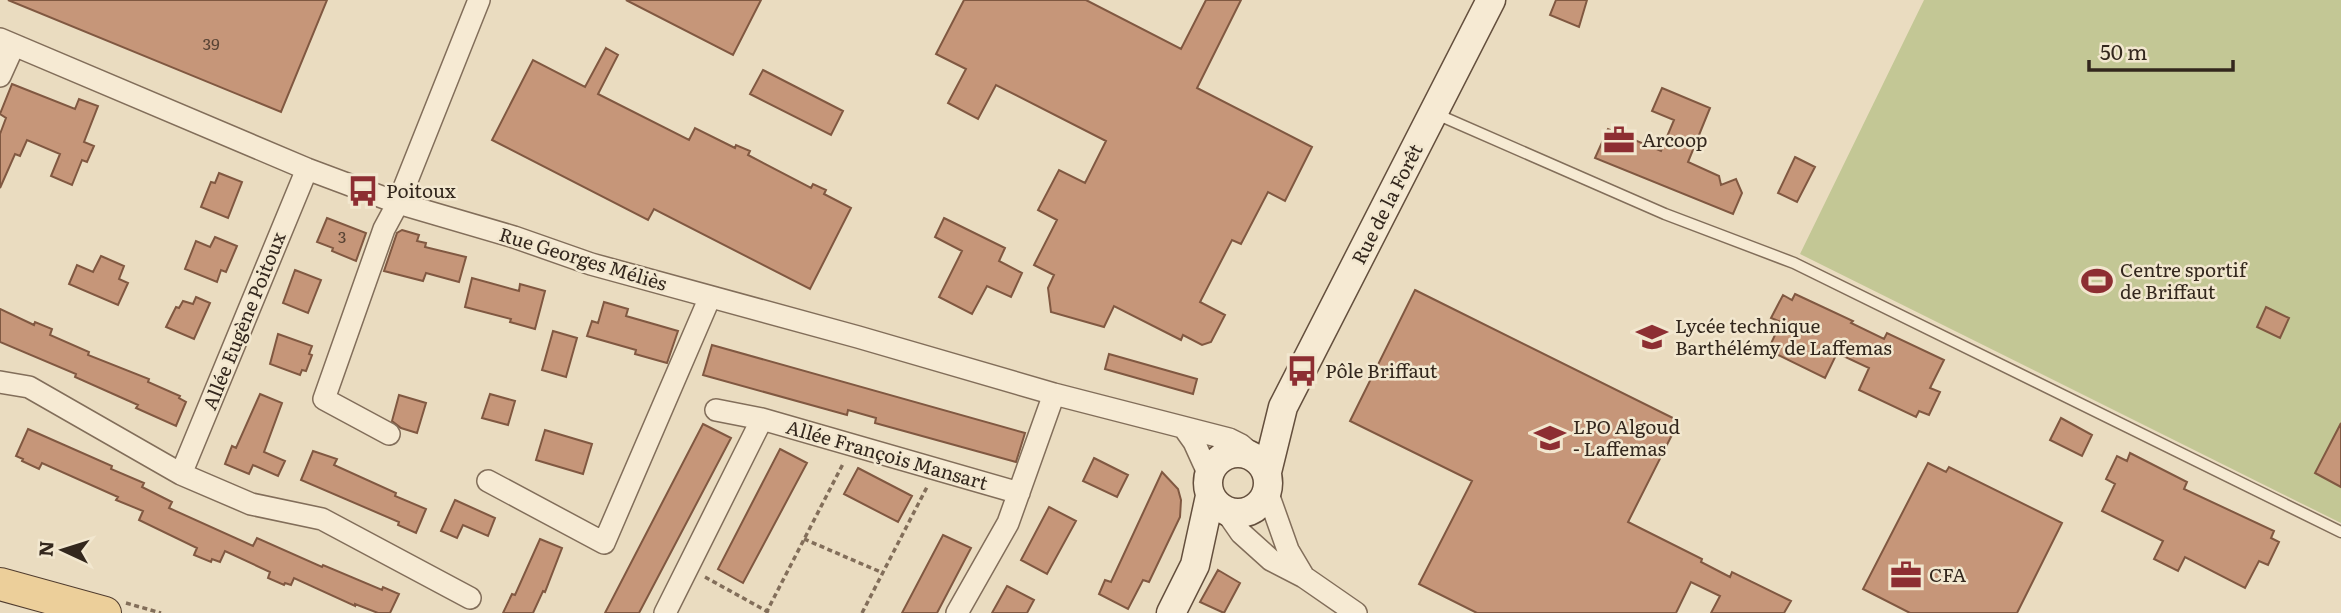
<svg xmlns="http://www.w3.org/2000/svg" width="2341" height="613" viewBox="0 0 2341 613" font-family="Literata,serif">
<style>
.pitch{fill:#c3c795}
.building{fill:#c69679;stroke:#805841;stroke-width:2}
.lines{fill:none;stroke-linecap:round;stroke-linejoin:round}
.lane-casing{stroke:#826e5a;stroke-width:13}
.street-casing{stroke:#826e5a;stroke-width:24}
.secondary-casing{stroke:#644f3d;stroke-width:31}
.primary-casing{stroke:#503c2e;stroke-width:34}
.path{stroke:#826e5a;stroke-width:3.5;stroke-dasharray:5 3.5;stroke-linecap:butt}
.lane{stroke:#f6ead3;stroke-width:10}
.street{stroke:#f6ead3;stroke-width:21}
.secondary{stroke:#f6ead3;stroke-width:28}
.primary{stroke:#eccf9a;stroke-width:32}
.labels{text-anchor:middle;stroke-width:5;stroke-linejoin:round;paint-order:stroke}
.number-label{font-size:16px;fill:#584334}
.poi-label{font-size:19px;fill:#33271d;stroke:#f2e7cf;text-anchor:start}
.street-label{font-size:19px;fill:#33271d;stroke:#f2e7cf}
</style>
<rect width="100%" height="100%" fill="#eadcc0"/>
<path class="pitch" d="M1924,0H2341V423L2315,473L2341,487V523L1800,254Z"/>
<path class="building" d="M8,0H327L281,112Z
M626,0H761L733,55Z
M964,0H1086L1181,49L1206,0H1241L1197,88L1312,147L1285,201L1268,192L1241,244L1232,240L1200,302L1225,315L1211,342L1202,345L1183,335L1181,340L1114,306L1104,327L1051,312L1048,288L1054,275L1034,265L1057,220L1038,210L1059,170L1085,183L1106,141L996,85L978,119L948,103L966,69L936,54Z
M1556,0H1587L1579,27L1550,15Z
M606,48L618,55L598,94L689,140L695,128L735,148L736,145L750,151L748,155L811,188L813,184L826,190L824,194L851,208L810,289L654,209L648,220L492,140L533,60L585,87Z
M763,70L843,111L831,135L750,94Z
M12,84L75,109L79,99L98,106L84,142L94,146L87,162L82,160L72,185L51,176L60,154L27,140L20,156L15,154L0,188V134L6,118L0,114Z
M1662,88L1710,108L1688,162L1719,176L1721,185L1736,179L1742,193L1733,214L1595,158L1608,129L1661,151L1674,120L1652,111Z
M1795,157L1815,167L1797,202L1778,193Z
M219,173L242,182L228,218L201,207L211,182L215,183Z
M327,218L366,233L356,261L332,251L333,248L317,242Z
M944,218L1005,248L999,261L1022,273L1011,297L987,286L972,314L939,297L962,251L935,237Z
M402,230L419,235L417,241L426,243L425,247L466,257L459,282L426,273L423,281L384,271L397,233Z
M215,237L237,246L226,272L221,270L217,282L185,269L196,241L210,247Z
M101,256L124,266L119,279L128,283L118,305L69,284L77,265L93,272Z
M295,270L321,280L308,313L283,303Z
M472,278L519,291L520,284L545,291L535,329L510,322L511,319L465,307Z
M1415,290L1679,421L1628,522L1702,559L1701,562L1730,577L1732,572L1791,601L1784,613H1711L1720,596L1691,582L1676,613H1477L1419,584L1472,481L1350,421Z
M1795,294L1853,321L1851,323L1884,339L1887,333L1944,360L1930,388L1940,392L1929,415L1919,411L1916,417L1859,390L1869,368L1837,353L1825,378L1768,350L1781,322L1771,318L1783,295L1792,300Z
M196,297L210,303L194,339L166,327L176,307L179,308L183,301L193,304Z
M604,302L628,309L626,316L678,331L667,363L635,354L636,350L587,336L592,321L598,323Z
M2266,307L2289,318L2280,338L2257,327Z
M0,309L34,325L35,322L52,329L50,335L89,352L88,355L149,379L148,382L180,396L179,398L186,402L176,426L136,408L138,405L75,377L76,374L0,342Z
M553,331L577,338L566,377L542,370Z
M278,334L312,346L309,354L312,355L306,371L302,370L300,375L270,364Z
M712,345L1025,433L1016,462L875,423L876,418L848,410L847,415L703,375Z
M1109,354L1197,379L1193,394L1105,369Z
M260,394L282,403L264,452L285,461L278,476L253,465L249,474L225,464L232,446L236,448Z
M490,394L515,401L508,425L482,418Z
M399,395L426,403L417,433L401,428L392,421Z
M2061,418L2092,435L2082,456L2050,440Z
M2341,423V487L2315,473Z
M703,424L731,438L639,613H605Z
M28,429L112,466L111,469L144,483L142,487L172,502L169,508L253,546L257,538L322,567L323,565L382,590L383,587L399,594L390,613H378L355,604V606L294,578L291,585L285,583L284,585L268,578L270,572L225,551L220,562L212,559L211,562L194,555L197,548L139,520L143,511L116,500L118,497L42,463L39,469L22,461L23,459L16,456Z
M545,430L592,444L583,474L536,460Z
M780,449L807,463L743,583L718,569Z
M313,451L337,459L334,465L396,493L395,496L426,509L416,533L398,525L399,522L301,480Z
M2130,453L2187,482L2184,489L2274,531L2271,538L2279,542L2268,565L2259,561L2245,588L2185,557L2178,571L2154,559L2163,541L2102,511L2115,484L2106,479L2117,456L2127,461Z
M1094,458L1128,475L1117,497L1083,481Z
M1928,463L1946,472L1949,467L2062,523L2017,613H1910L1863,589Z
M858,468L912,496L898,522L844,494Z
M1162,472L1178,489L1181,500L1180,517L1149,582L1143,580L1128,609L1099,594L1105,580L1111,582Z
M455,500L495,518L488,536L463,525L457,538L441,531Z
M1049,507L1076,521L1047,574L1021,560Z
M943,535L971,548L937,613H902Z
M540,539L562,548L545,592L543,591L533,613H503L512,594L515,595Z
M1218,570L1240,583L1224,613L1200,602Z
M1007,586L1034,600L1027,613H992Z"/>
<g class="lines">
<defs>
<path id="lane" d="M1434,113L1665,214L1794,263L2341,532"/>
<path id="street" d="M0,39L307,169L398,203L514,237L591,264L858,337L1054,394L1229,439L1241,445L1255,457
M0,76L14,45
M0,382L29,387L181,474L251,504L322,519L470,598
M716,410L762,419
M1184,428L1194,442L1209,475
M389,434L324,399L384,229L398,203L479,0
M181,474L307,169
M488,481L604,543L710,297
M1267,491L1288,550L1304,577
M1225,510L1241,533L1271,560L1304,577L1356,613
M665,613L762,419L1019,493
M957,613L1008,523L1054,394"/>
<path id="secondary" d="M1208 483a30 30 0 1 1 60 0a30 30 0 1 1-60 0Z
M1267,472L1283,407L1491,0
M1171,613L1195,565L1210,496"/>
<path id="primary" d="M0,584L105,613"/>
</defs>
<use href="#lane" class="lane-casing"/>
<use href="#street" class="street-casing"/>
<use href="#secondary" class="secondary-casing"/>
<use href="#primary" class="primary-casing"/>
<path class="path" d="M804,539L883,573
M705,577L770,613
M126,603L161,613
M766,613L844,462
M862,613L927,487"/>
<use href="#lane" class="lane"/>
<use href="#street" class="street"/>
<use href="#secondary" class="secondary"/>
<use href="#primary" class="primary"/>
</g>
<defs>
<symbol id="office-bare" viewBox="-9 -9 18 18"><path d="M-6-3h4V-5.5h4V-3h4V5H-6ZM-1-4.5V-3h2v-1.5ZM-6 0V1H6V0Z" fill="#8d2e32" stroke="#f2e7cf" stroke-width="2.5" paint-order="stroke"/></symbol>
<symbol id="bus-bare" viewBox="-9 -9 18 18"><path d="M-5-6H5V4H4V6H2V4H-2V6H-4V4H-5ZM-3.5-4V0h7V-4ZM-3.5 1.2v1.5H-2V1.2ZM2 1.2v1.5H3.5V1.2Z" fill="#8d2e32" stroke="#f2e7cf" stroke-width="2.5" paint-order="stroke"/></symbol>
<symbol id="stadium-bare" viewBox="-9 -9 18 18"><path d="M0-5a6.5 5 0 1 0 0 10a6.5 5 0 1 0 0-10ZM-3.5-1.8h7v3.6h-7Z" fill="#8d2e32" stroke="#f2e7cf" stroke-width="2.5" paint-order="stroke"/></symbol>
<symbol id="school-bare" viewBox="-9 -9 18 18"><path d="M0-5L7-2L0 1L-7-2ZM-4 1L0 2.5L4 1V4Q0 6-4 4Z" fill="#8d2e32" stroke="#f2e7cf" stroke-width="2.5" paint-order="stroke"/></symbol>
</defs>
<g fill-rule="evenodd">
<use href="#office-bare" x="1597" y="118" width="44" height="44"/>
<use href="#bus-bare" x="341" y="169" width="44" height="44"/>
<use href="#stadium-bare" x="2075" y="259" width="44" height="44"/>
<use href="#school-bare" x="1630" y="315" width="44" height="44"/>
<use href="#bus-bare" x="1280" y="349" width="44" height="44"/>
<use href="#school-bare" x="1528" y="416" width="44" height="44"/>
<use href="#office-bare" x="1884" y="553" width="44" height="44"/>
</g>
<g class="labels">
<g class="number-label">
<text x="211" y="50">39</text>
<text x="342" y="243">3</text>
</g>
<g class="poi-label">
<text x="1642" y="147">Arcoop</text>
<text x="386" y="198">Poitoux</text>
<text x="2120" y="277">Centre sportif<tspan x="2120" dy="22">de Briffaut</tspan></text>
<text x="1675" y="333">Lycée technique<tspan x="1675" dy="22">Barthélémy de Laffemas</tspan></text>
<text x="1325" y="378">Pôle Briffaut</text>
<text x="1573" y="434">LPO Algoud<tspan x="1573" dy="22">- Laffemas</tspan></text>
<text x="1929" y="582">CFA</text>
</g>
<g class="street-label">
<text transform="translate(1387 204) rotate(-63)" y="7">Rue de la Forêt</text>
<text transform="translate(583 259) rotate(17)" y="7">Rue Georges Méliès</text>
<text transform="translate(244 321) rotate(-68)" y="7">Allée Eugène Poitoux</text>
<text transform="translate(887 455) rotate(16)" y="7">Allée François Mansart</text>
</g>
</g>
<g transform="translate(63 550) rotate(274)" stroke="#f2e7cf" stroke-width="5" paint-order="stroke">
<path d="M0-5L12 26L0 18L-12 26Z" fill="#33271d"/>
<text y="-10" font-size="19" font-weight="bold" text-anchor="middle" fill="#33271d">N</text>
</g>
<path d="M2089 60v10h144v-10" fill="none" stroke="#33271d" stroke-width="3.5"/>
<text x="2100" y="60" font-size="21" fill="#33271d" stroke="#f2e7cf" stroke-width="5" paint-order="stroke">50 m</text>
</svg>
